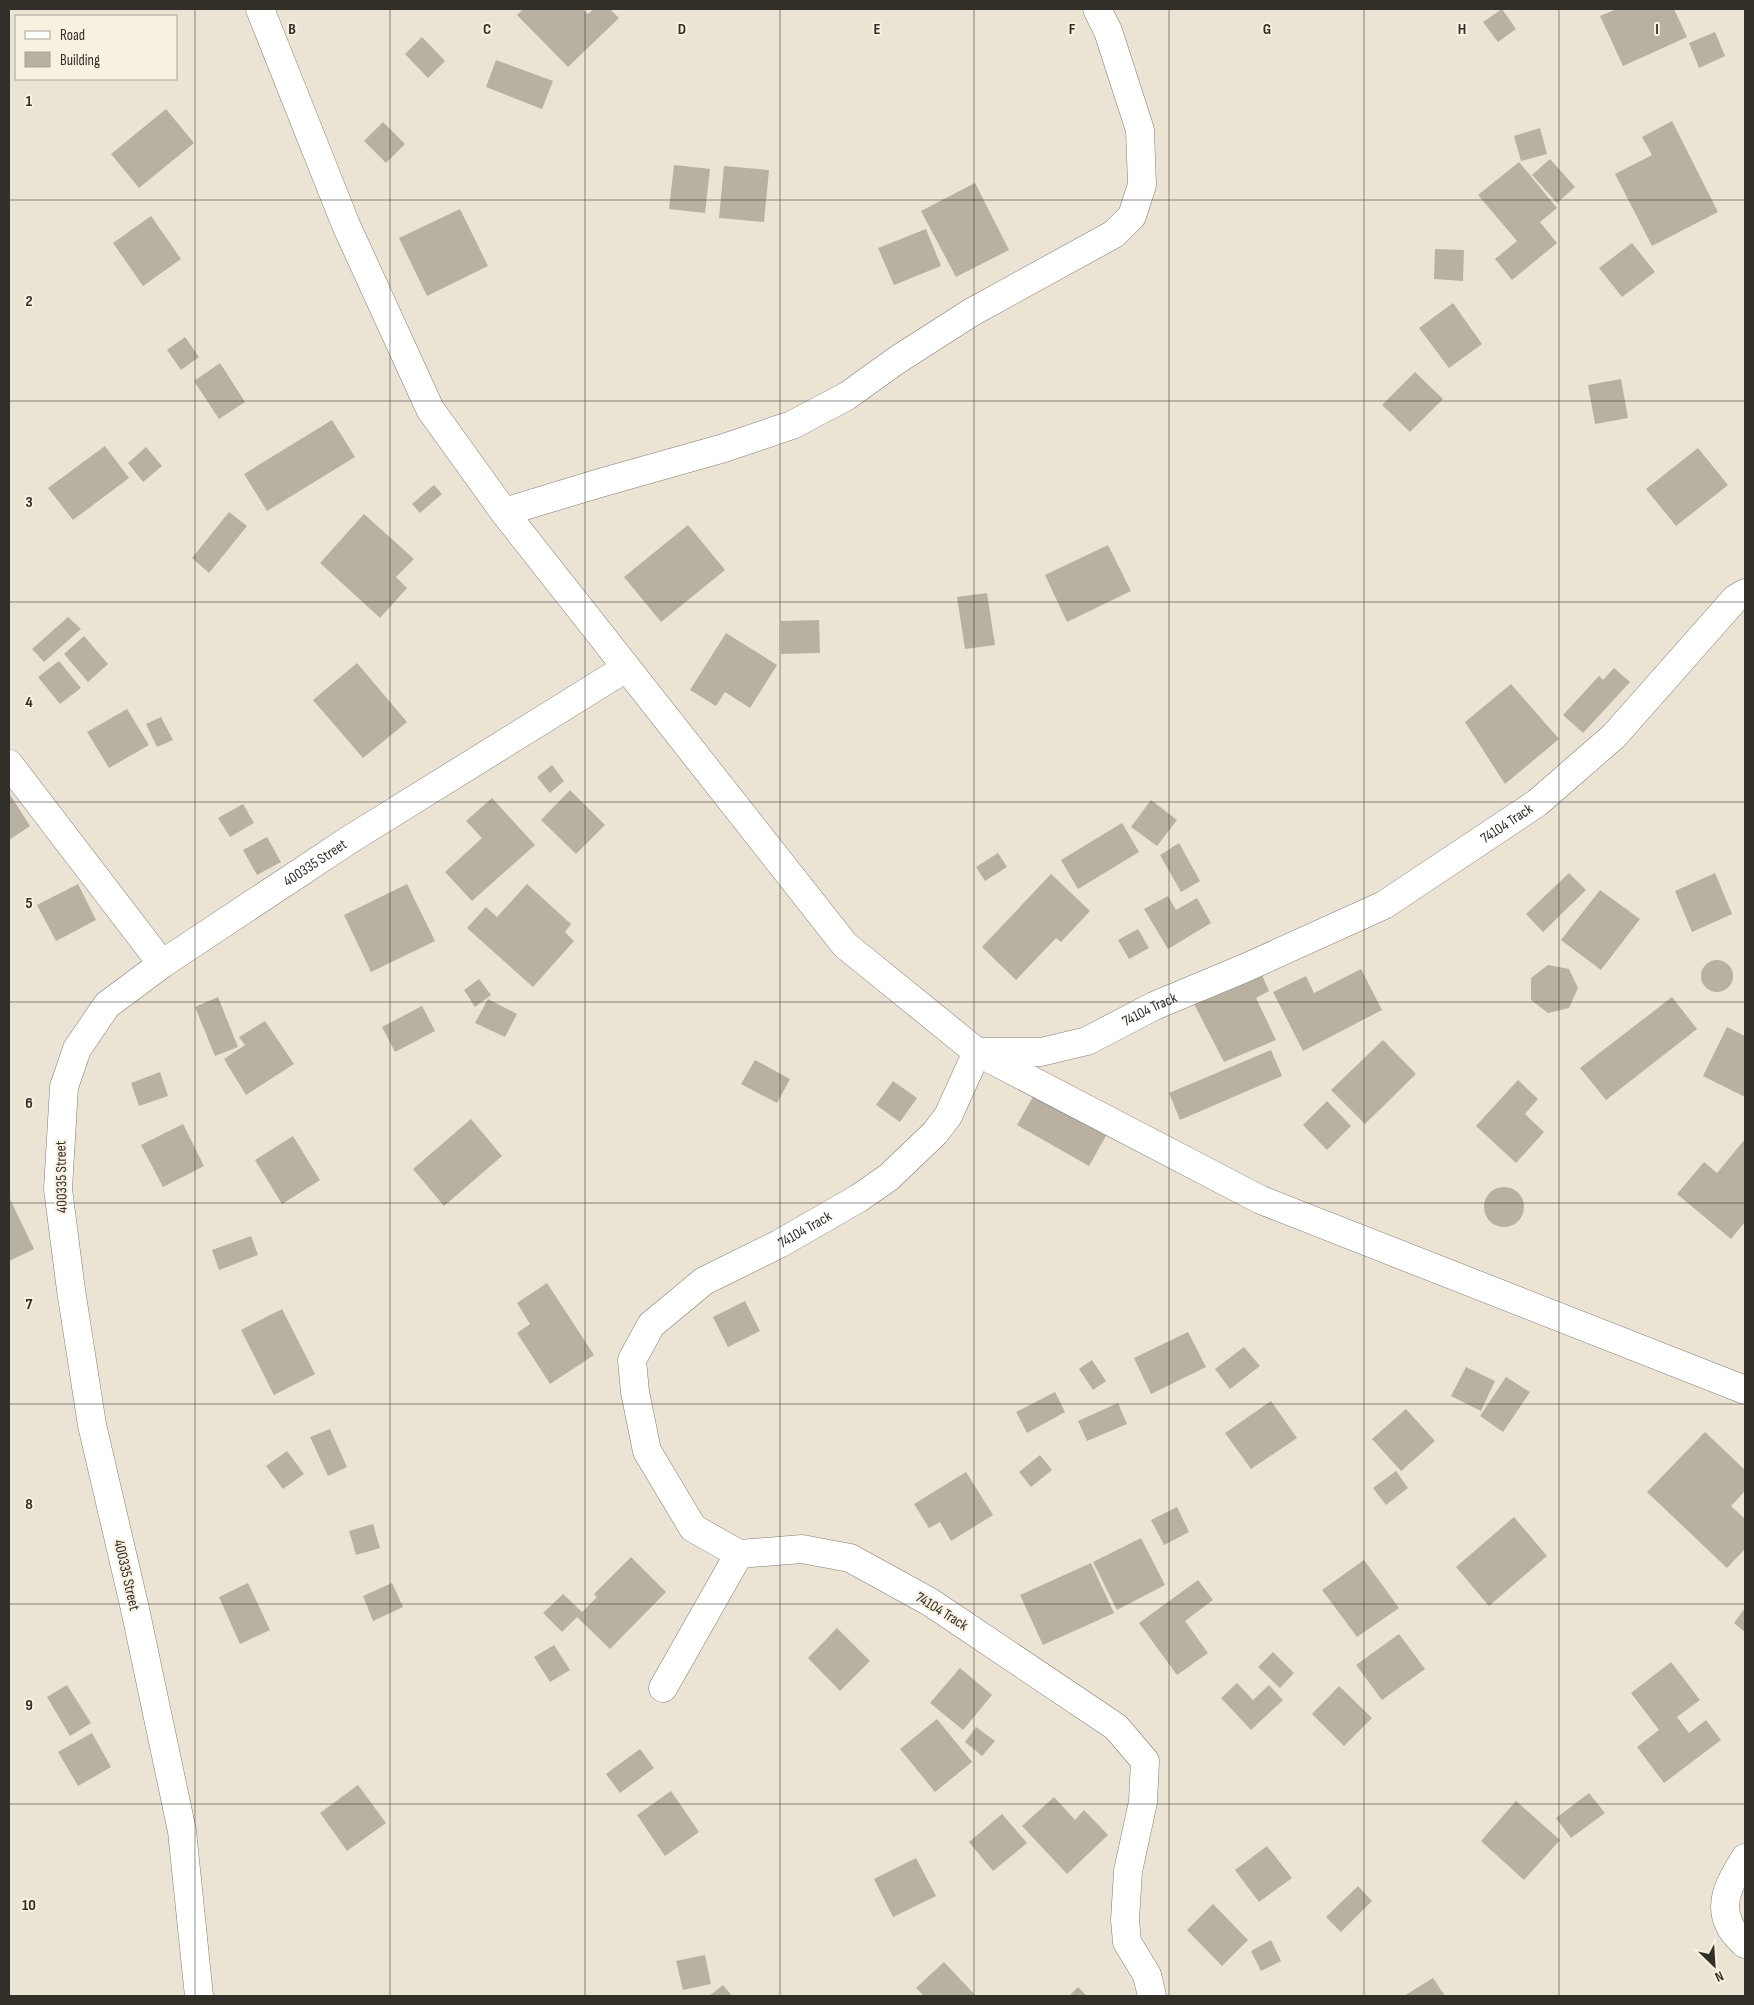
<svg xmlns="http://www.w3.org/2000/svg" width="1754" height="2005" viewBox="0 0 1754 2005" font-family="'Sofia Sans Condensed',sans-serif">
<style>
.building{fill:#b8b1a2}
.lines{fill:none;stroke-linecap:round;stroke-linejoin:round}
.minor-casing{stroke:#847d6f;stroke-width:29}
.minor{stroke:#fff;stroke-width:28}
.grid{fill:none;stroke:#322f29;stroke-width:1;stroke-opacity:0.55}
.labels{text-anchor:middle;stroke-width:4;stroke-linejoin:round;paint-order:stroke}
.street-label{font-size:15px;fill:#322f29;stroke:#f8f1e1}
.grid-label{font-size:16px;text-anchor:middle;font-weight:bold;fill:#322f29;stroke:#f8f1e1;stroke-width:4;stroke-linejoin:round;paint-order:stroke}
</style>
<rect width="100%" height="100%" fill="#ebe4d4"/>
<path class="building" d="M523,9H582L588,14L594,9H610L619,18L568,67L517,15Z
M1502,9L1516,29L1498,42L1483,22Z
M1617,9H1674L1687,37L1623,66L1600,16Z
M1715,32L1725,56L1699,68L1689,43Z
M422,37L445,61L428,78L405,54Z
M496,60L553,81L542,109L486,87Z
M166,109L194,143L139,188L111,154Z
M1672,121L1718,212L1652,246L1615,174L1652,155L1642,137Z
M383,122L405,144L386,163L364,141Z
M1540,128L1547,154L1521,161L1514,136Z
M1550,159L1575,187L1557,203L1532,175Z
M1519,162L1557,208L1540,222L1557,243L1512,280L1495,259L1517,241L1478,195Z
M674,165L710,169L705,213L669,209Z
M724,166L769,170L764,222L719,218Z
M975,183L1009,250L956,277L921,211Z
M460,209L488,266L427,296L399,238Z
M151,216L181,259L143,286L113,243Z
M926,229L941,266L894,285L878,248Z
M1632,243L1655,272L1622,297L1599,268Z
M1435,249L1464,250L1463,281L1434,279Z
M1453,303L1482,344L1449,368L1419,328Z
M185,337L199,357L181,370L167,350Z
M220,363L245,402L219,419L194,381Z
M1415,372L1443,399L1410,432L1382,405Z
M1621,379L1628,418L1595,424L1588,385Z
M332,420L355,457L267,511L244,474Z
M105,446L129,478L73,520L48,488Z
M146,447L162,466L143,482L128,463Z
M1698,448L1728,485L1676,526L1646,489Z
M434,485L442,494L420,513L412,504Z
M229,512L247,526L209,573L192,558Z
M364,514L414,559L396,577L407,588L380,618L320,563Z
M688,525L725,570L661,622L624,577Z
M1108,545L1131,591L1067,622L1045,575Z
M987,593L995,645L965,649L957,597Z
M68,617L81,629L44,662L32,649Z
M819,620L820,653L781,654V621Z
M726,633L777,665L750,708L725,692L716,706L690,690Z
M84,636L108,664L88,682L64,654Z
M59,661L81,688L60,704L38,677Z
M357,663L407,722L363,758L313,700Z
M1614,668L1630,682L1583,733L1563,715L1599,676L1603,680Z
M1511,684L1559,739L1505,784L1465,722Z
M127,709L149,745L109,768L87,732Z
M161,717L173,740L157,747L146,724Z
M552,765L564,781L550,793L537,777Z
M570,790L605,825L576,854L541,820Z
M9,793L30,826L9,840Z
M492,798L535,845L472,901L445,872L482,838L466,821Z
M1151,800L1177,820L1157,846L1131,827Z
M243,804L254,823L230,837L218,818Z
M1122,823L1139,852L1078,889L1061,860Z
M267,837L281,862L257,875L243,850Z
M1179,843L1200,881L1181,892L1160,855Z
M998,853L1007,867L985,881L976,867Z
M1569,873L1586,890L1543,932L1526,914Z
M1715,873L1732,914L1692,932L1675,891Z
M1051,874L1090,911L1061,942L1056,938L1016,980L982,947Z
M78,884L96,920L56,941L37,905Z
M407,884L435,941L371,972L344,915Z
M527,884L571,924L565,932L574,941L533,987L467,928L486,907L497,917Z
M1600,890L1640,919L1601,970L1561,940Z
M1168,896L1176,910L1197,898L1211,923L1168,949L1144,909Z
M1138,929L1149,948L1129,959L1118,940Z
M1701 976a16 16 0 1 1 32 0a16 16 0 1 1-32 0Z
M1548,965L1569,969L1578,988L1569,1008L1548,1013L1531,1000V978Z
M1361,969L1382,1010L1303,1051L1273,992L1306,976L1314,993Z
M1261,973L1269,991L1256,998L1276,1040L1224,1062L1194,1004Z
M479,979L491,995L475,1007L464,990Z
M218,997L238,1047L215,1056L195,1007Z
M1672,997L1697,1029L1606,1100L1580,1068Z
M488,999L517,1014L505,1037L475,1023Z
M422,1006L435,1031L395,1052L382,1027Z
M265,1021L294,1064L246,1095L224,1059L245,1045L239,1037Z
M1727,1027L1745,1036V1097L1703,1076Z
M1383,1040L1416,1074L1365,1124L1331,1090Z
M1271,1050L1282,1076L1180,1120L1169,1093Z
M755,1060L790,1079L777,1103L741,1084Z
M160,1072L168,1096L139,1106L131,1083Z
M1518,1080L1538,1099L1525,1114L1544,1132L1516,1163L1476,1126Z
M893,1081L917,1098L900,1122L876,1105Z
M1035,1093L1107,1134L1089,1166L1017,1125Z
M1327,1101L1351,1126L1327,1150L1303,1125Z
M471,1119L502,1156L444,1206L413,1169Z
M183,1124L204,1166L163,1187L141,1145Z
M293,1136L320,1180L282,1204L255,1160Z
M1745,1139V1222L1731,1239L1677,1194L1704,1162L1717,1173Z
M1484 1207a20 20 0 1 1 40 0a20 20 0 1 1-40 0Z
M9,1197L34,1249L9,1261Z
M251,1236L258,1255L219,1270L212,1250Z
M547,1283L594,1355L550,1384L517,1333L530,1324L517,1303Z
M745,1301L760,1331L728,1347L713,1317Z
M282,1309L315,1374L274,1395L241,1330Z
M1188,1332L1206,1367L1151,1394L1134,1358Z
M1244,1347L1260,1366L1230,1389L1215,1369Z
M1092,1360L1106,1381L1093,1390L1079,1369Z
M1466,1367L1495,1381L1481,1411L1451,1396Z
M1506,1377L1530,1392L1503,1432L1480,1416Z
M1055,1392L1065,1412L1027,1433L1016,1412Z
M1271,1401L1297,1438L1251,1469L1225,1433Z
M1118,1403L1127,1424L1087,1441L1078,1421Z
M1406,1409L1435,1441L1401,1471L1372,1439Z
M330,1429L347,1467L328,1476L310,1437Z
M1705,1432L1745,1470V1491L1731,1506L1745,1519V1549L1727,1568L1647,1492Z
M287,1451L304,1474L283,1489L266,1466Z
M1040,1455L1052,1470L1031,1487L1019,1472Z
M1396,1471L1408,1488L1386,1505L1373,1488Z
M966,1472L993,1515L951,1541L940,1522L929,1528L914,1504Z
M1177,1507L1189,1532L1164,1545L1151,1520Z
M1514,1517L1547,1556L1489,1606L1456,1567Z
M373,1524L380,1548L356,1555L349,1531Z
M1141,1538L1165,1585L1117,1610L1093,1562Z
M631,1557L666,1592L610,1649L577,1617L562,1632L543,1613L563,1594L582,1612L597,1597L594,1594Z
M1364,1560L1399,1608L1357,1637L1322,1590Z
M1091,1563L1114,1613L1043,1645L1020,1595Z
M1198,1580L1213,1600L1185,1621L1208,1653L1177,1675L1139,1623Z
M248,1583L270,1630L240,1644L219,1597Z
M392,1583L403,1607L373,1621L363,1596Z
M1745,1608V1632L1734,1623Z
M837,1628L870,1661L840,1691L808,1658Z
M1399,1634L1425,1669L1382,1700L1356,1665Z
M554,1645L570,1670L550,1682L534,1657Z
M1273,1652L1294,1673L1280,1688L1258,1667Z
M1671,1662L1700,1700L1677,1717L1689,1733L1706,1720L1721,1740L1664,1783L1637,1747L1659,1730L1631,1693Z
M960,1668L992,1695L963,1730L930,1703Z
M1237,1683L1253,1700L1269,1685L1283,1700L1251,1730L1221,1698Z
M67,1685L91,1723L70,1736L47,1697Z
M1339,1686L1372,1718L1344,1746L1312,1714Z
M937,1719L972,1762L935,1792L900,1749Z
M976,1727L995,1741L982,1756L965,1742Z
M92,1733L111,1767L78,1786L58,1752Z
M640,1749L654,1768L620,1793L606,1774Z
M358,1785L386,1823L347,1851L320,1813Z
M671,1791L699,1832L665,1856L637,1815Z
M1589,1793L1605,1813L1571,1838L1556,1818Z
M1054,1797L1075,1820L1084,1810L1108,1835L1067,1874L1022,1826Z
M1516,1801L1560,1840L1524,1880L1481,1841Z
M1002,1814L1027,1843L993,1871L969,1842Z
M1267,1846L1292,1878L1259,1902L1235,1870Z
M916,1858L936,1896L893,1917L874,1879Z
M1358,1886L1372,1901L1341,1932L1326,1917Z
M1213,1904L1248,1940L1222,1966L1187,1930Z
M1271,1940L1281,1961L1261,1971L1251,1951Z
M705,1955L711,1984L683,1990L676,1961Z
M944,1962L976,1996H924L916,1988Z
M1433,1978L1445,1996H1404Z
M723,1985L732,1996H709Z
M1078,1987L1087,1996H1069Z"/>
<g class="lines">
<defs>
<g id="minor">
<path d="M260,9L346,225L430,409L504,512L845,945L977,1052L1261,1200L1745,1390"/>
<path d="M504,512L600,483L724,448L792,425L847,396L897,360L972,312L1114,234L1132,216L1142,185L1140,130L1108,31L1097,9"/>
<path d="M9,764L162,964"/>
<path d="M663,1688L739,1554"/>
<path d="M1745,1858C1732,1879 1717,1902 1730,1926C1733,1933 1740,1939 1745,1944"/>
<path id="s1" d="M199,1996L182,1831L135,1609L92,1425L71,1290L58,1189L64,1087L77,1049L107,1005L162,964L349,840L626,668"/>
<path id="s2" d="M1152,1996L1147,1975L1127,1942L1125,1920L1128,1871L1143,1802L1145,1761L1116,1727L930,1602L850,1558L802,1549L739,1554L693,1528L647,1451L635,1392L632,1360L651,1325L704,1281L779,1244L859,1198L889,1177L935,1133L948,1116L977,1052H1041L1087,1041L1154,1006L1245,968L1384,905L1537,803L1614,736L1735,599L1745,593"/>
</g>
</defs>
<use href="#minor" class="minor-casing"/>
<use href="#minor" class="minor"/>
</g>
<path class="grid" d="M195,9V1996M390,9V1996M585,9V1996M780,9V1996M974,9V1996M1169,9V1996M1364,9V1996M1559,9V1996M9,200H1745M9,401H1745M9,602H1745M9,802H1745M9,1002H1745M9,1203H1745M9,1404H1745M9,1604H1745M9,1804H1745"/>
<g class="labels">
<g class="street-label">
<text dy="5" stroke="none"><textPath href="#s2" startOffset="2012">74104 Track</textPath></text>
<text dy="5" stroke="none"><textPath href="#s1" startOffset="1268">400335 Street</textPath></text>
<text dy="5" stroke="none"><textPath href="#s2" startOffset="1608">74104 Track</textPath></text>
<text transform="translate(61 1177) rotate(-91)" y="5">400335 Street</text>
<text dy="5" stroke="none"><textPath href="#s2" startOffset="1172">74104 Track</textPath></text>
<text transform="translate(127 1575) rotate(77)" y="5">400335 Street</text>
<text transform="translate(942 1611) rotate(32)" y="5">74104 Track</text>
</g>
</g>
<g class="grid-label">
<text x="292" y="34">B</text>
<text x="487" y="34">C</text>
<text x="682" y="34">D</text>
<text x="877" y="34">E</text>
<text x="1072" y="34">F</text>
<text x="1267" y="34">G</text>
<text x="1462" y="34">H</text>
<text x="1657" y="34">I</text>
<text x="29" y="106">1</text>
<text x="29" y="306">2</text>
<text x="29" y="507">3</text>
<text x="29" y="707">4</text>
<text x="29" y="908">5</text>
<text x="29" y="1108">6</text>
<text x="29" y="1309">7</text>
<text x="29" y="1509">8</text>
<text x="29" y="1710">9</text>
<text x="29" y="1910">10</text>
</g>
<rect width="1754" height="2005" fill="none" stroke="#322f29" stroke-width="20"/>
<rect x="15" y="15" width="162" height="65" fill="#f8f1e1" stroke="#a9a397"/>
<rect x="25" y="31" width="25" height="8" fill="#ffffff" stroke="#a9a397"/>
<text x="60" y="40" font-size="15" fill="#322f29">Road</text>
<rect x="25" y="52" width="25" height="15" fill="#b8b1a2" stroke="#a9a397"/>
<text x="60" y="65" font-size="15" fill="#322f29">Building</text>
<g transform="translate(1714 1965) rotate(155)" stroke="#f8f1e1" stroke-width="4" paint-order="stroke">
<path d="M0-4L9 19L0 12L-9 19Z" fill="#322f29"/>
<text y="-8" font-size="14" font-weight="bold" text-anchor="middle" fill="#322f29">N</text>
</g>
</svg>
